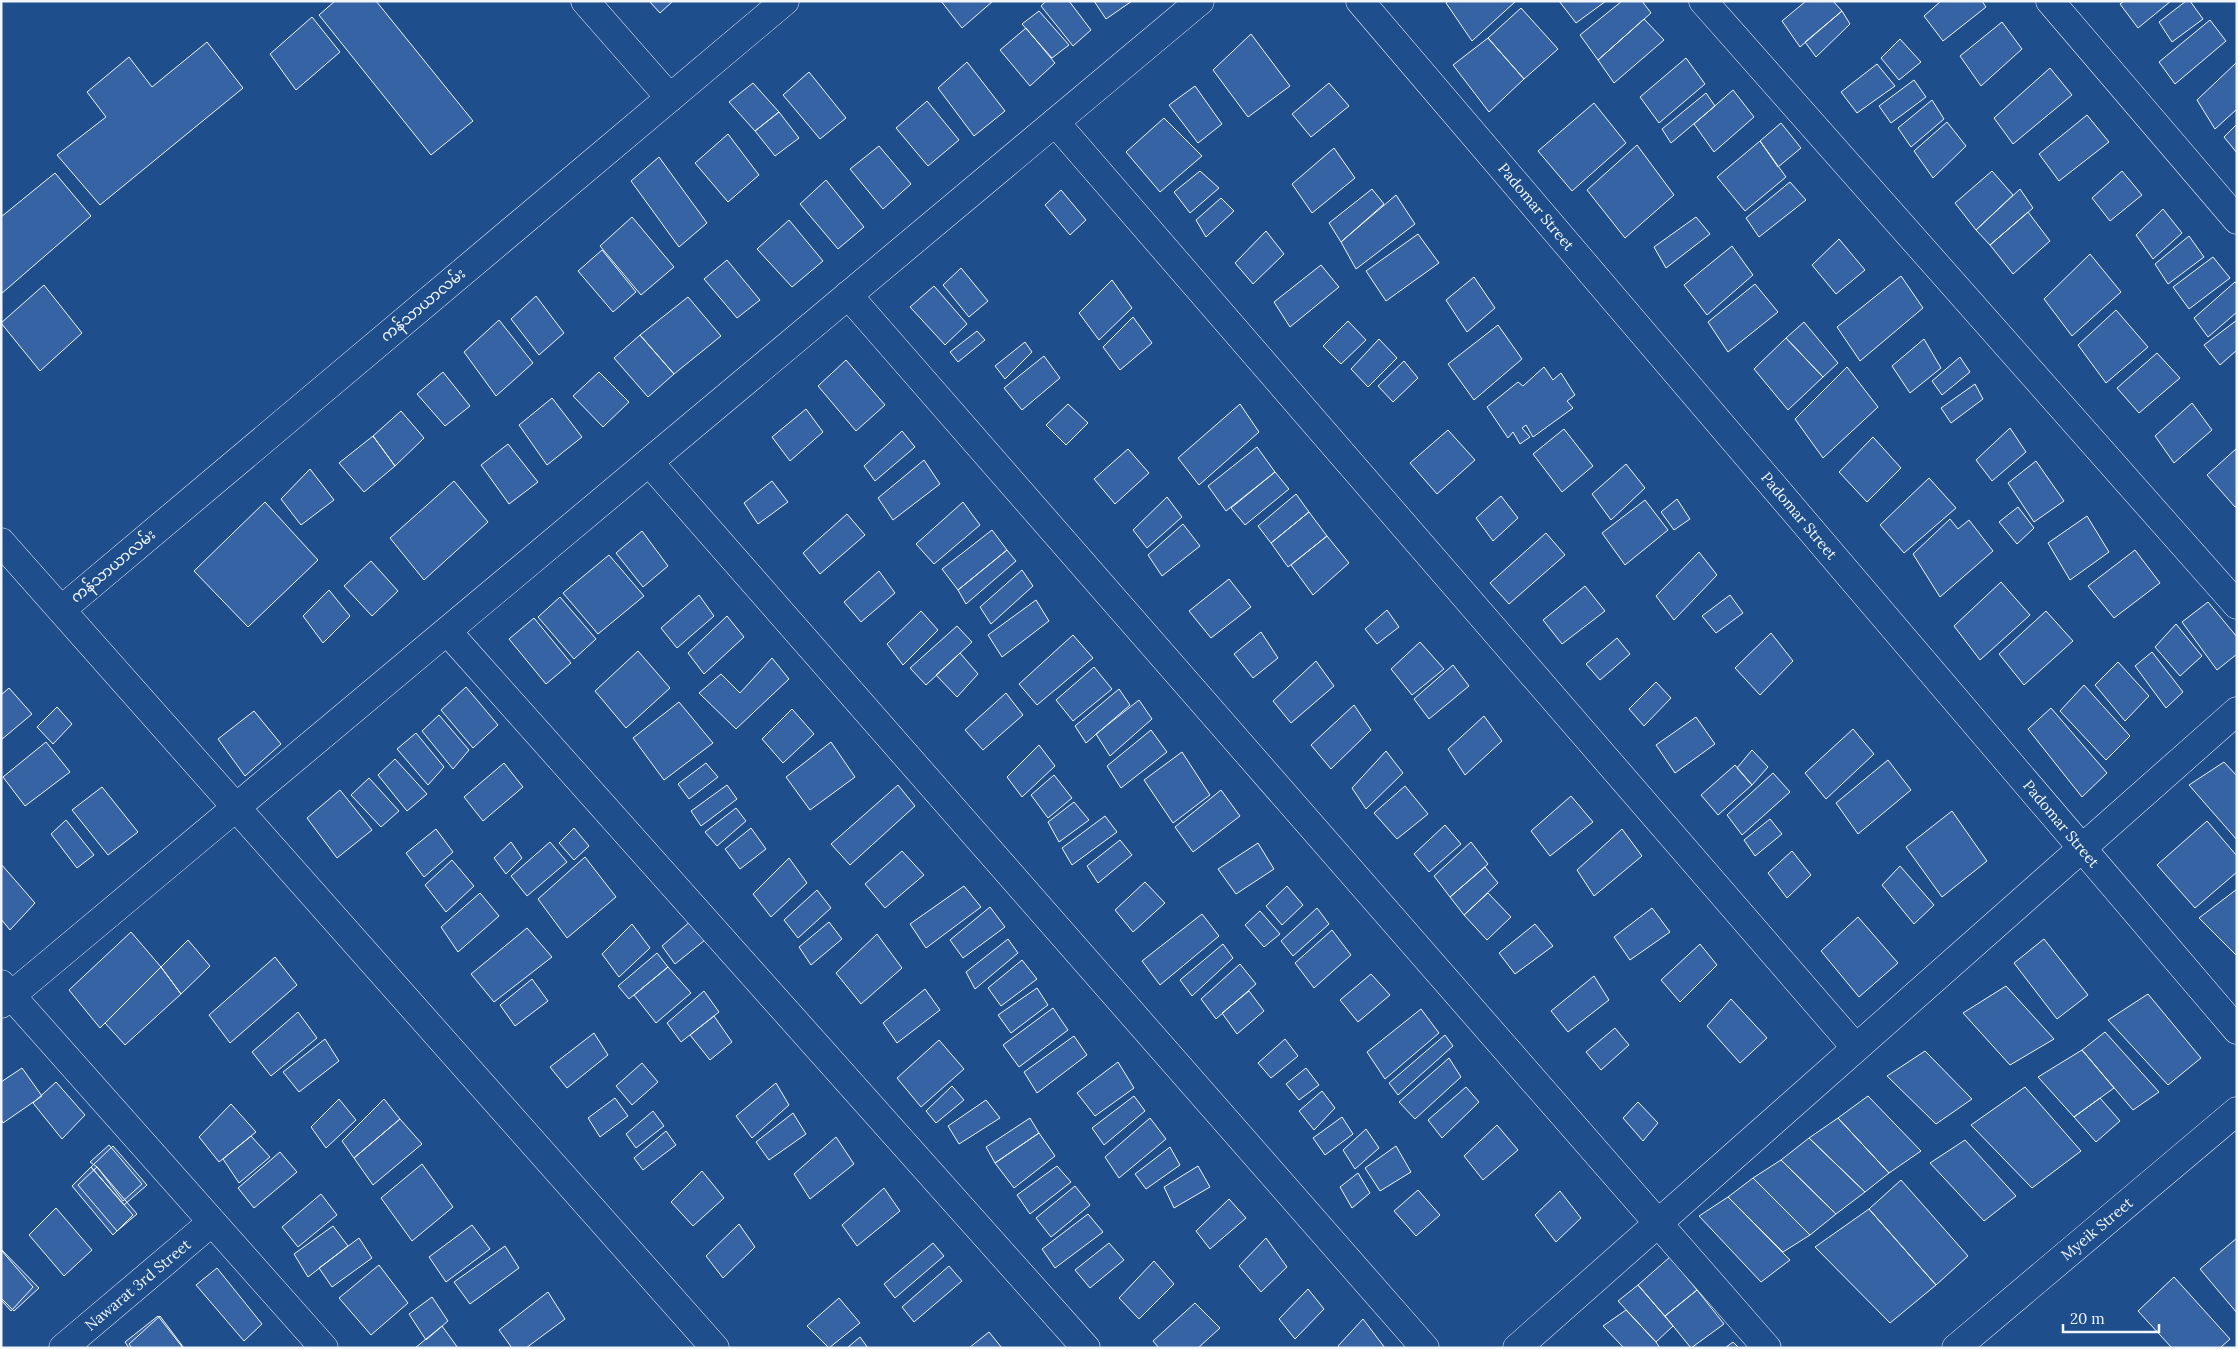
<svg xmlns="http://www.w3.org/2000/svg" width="2238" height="1349" viewBox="0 0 2238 1349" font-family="Lora,'Noto Sans Myanmar',serif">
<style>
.building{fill:#3563a3;stroke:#f2f6ff}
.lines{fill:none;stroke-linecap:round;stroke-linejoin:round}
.minor-casing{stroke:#f2f6ff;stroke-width:29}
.minor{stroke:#1f4e8c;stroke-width:28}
.labels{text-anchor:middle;stroke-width:4;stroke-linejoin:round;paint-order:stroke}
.street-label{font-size:15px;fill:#f2f6ff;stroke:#1f4e8c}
</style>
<rect width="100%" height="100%" fill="#1f4e8c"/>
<path class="building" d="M335,1H376L473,121L431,155L319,15Z
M649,1H673L660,13Z
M941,1H993L962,28Z
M1046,1H1069L1091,30L1073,46L1041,6Z
M1094,1H1132L1106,19Z
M1448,1H1516L1472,41L1446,3Z
M1559,1H1606L1576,23Z
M1622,1H1642L1651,13L1598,60L1580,35Z
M1806,1H1833L1842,11L1800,47L1782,21Z
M1941,1H1982L1986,7L1943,41L1924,16Z
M2124,1H2171L2138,28L2120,4Z
M2186,1H2190L2203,19L2172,42L2159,22Z
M1521,8L1558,49L1524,79L1488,38Z
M1039,11L1069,45L1052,58L1022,24Z
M1842,11L1850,24L1816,57L1805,42Z
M312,17L340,52L296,90L270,54Z
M1644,19L1664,40L1614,83L1598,60Z
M2210,20L2226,41L2175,84L2159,62Z
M2002,22L2022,49L1981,86L1960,56Z
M1026,28L1055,63L1030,86L1000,50Z
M1251,34L1290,86L1248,117L1213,70Z
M1488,38L1524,79L1489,112L1453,65Z
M1900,39L1921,62L1899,80L1881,58Z
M207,42L243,88L100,205L57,155L106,117L87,92L129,57L152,87Z
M1686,58L1705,84L1659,123L1640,97Z
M967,62L1005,111L974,136L938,88Z
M2237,62V109L2215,129L2197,100Z
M1877,64L1895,86L1857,113L1841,92Z
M2050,68L2072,95L2013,144L1994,118Z
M809,72L846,118L820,139L783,95Z
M1914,80L1926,97L1891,123L1879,106Z
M753,83L779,112L755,131L729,102Z
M1329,83L1349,106L1311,137L1292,114Z
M1195,86L1222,124L1198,143L1169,105Z
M1733,90L1754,117L1714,152L1694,124Z
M1706,93L1715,106L1671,143L1662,129Z
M1932,100L1944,119L1911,147L1898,128Z
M927,101L959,140L928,166L896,128Z
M1594,103L1626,143L1572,191L1538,151Z
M779,112L799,138L775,156L755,131Z
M2087,115L2109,142L2059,181L2039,154Z
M1164,118L1202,156L1160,192L1126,152Z
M1947,122L1966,146L1933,178L1914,151Z
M1781,123L1801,148L1778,167L1760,141Z
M2237,124V153L2224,137Z
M728,134L759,175L728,202L695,163Z
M1760,141L1786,177L1745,211L1717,177Z
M1637,145L1674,195L1625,238L1587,190Z
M879,146L911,184L883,209L850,169Z
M1334,148L1355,178L1312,213L1292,184Z
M659,157L707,223L679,247L631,181Z
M1200,171L1219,188L1190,213L1174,192Z
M1992,171L2013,195L1976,230L1955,203Z
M2122,171L2142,195L2110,221L2092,198Z
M55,173L91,216L1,294V217Z
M826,180L864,227L838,249L800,204Z
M1790,182L1806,200L1759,237L1746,218Z
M1372,189L1384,204L1341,242L1329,223Z
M2020,189L2033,208L1990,245L1976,230Z
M1061,190L1086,220L1070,235L1045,205Z
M1396,195L1415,224L1356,269L1341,242Z
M1221,198L1234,211L1206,237L1196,220Z
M2163,209L2182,233L2153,259L2136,235Z
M2028,212L2050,241L2013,274L1990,245Z
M632,217L674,267L641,295L600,246Z
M1696,217L1710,234L1666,268L1654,247Z
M789,220L823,261L792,287L757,249Z
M1266,231L1284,254L1253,284L1235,263Z
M1418,234L1439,263L1386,301L1366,271Z
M2189,236L2204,257L2168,284L2155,264Z
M1839,239L1865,270L1836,294L1812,265Z
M1732,246L1753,275L1707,315L1684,285Z
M602,250L636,292L613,312L578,271Z
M2090,254L2121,292L2072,336L2044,299Z
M2213,257L2230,278L2189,309L2173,287Z
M727,260L760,300L737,318L704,279Z
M1321,265L1339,287L1290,327L1274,302Z
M961,268L988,301L969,317L943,285Z
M1901,276L1923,308L1860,361L1837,327Z
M1474,277L1495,308L1467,332L1446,300Z
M1112,280L1132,308L1099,340L1079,313Z
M2235,282L2237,284V312L2208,337L2194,318Z
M1755,284L1778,312L1728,352L1708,322Z
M44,285L82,333L40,371L1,323Z
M934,286L967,324L945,345L910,307Z
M536,296L564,333L539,355L511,319Z
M688,297L721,336L674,374L640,335Z
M2116,310L2148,347L2106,383L2078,345Z
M1133,317L1152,343L1120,370L1103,347Z
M499,320L533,363L496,396L464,352Z
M2237,320V350L2220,365L2204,345Z
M1348,321L1366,340L1341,364L1323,346Z
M1804,322L1838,363L1823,377L1786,338Z
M1498,325L1522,359L1474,400L1448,364Z
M977,331L985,340L958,362L950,352Z
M640,335L674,374L648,397L614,358Z
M1786,338L1823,377L1788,410L1754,369Z
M1379,339L1397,358L1368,387L1351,369Z
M1924,339L1941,368L1910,393L1892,366Z
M1025,342L1032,352L1005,379L995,366Z
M2157,353L2180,378L2139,413L2117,388Z
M1044,356L1060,378L1022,410L1004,388Z
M1960,357L1970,372L1942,395L1932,381Z
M846,360L885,405L856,431L818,386Z
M1404,361L1418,378L1393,402L1378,386Z
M1544,367L1553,380L1561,373L1575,395L1567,401L1573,408L1533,437L1526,425L1522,428L1530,437L1520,444L1513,432L1508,438L1487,407L1518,382L1523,386Z
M1847,367L1878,407L1823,458L1795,419Z
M443,372L470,406L445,426L417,394Z
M599,372L629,402L603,427L573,396Z
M1975,384L1983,399L1951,423L1941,408Z
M552,398L582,437L547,465L519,425Z
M2192,403L2212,430L2174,463L2155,436Z
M1068,404L1088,423L1066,445L1046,425Z
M1240,404L1259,432L1199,485L1178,458Z
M806,409L823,432L790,461L772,437Z
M401,411L424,438L395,466L373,436Z
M2010,428L2026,452L1992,481L1976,460Z
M1564,429L1593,466L1562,492L1533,454Z
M1448,430L1475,460L1437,494L1410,463Z
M902,431L915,447L875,481L864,466Z
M373,436L395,466L364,492L339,463Z
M1873,437L1901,468L1867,502L1839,472Z
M508,444L538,482L509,504L481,465Z
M1257,447L1275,472L1226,511L1208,486Z
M2237,448V506L2235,507L2207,475Z
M1128,449L1149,473L1115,504L1094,479Z
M924,460L940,484L893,520L878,498Z
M2036,461L2064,501L2034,522L2008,483Z
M1626,464L1645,488L1611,520L1592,494Z
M310,469L334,500L301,525L281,499Z
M1275,472L1289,489L1245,525L1231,508Z
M1929,478L1956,508L1904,553L1880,525Z
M454,481L488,522L424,580L390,538Z
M772,481L788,502L758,524L744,503Z
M1296,494L1309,512L1271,543L1258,526Z
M1501,496L1518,518L1493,541L1476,518Z
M1167,497L1182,517L1147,548L1133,530Z
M1677,499L1690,519L1674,530L1661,512Z
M1645,500L1668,530L1625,565L1602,533Z
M265,502L318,560L248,627L194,571Z
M963,502L980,525L934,564L916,544Z
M2018,507L2034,528L2017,544L1999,522Z
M1309,512L1327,536L1288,567L1271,543Z
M847,514L865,535L820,574L803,553Z
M2087,516L2109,552L2070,580L2048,543Z
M1950,519L1958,529L1969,520L1993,551L1940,597L1913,554Z
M1183,524L1200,546L1162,576L1148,555Z
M992,530L1007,550L958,590L942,569Z
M642,531L668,566L643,587L616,553Z
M1546,533L1565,555L1509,604L1490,583Z
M1327,536L1349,563L1313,595L1291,565Z
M1007,550L1016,561L966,604L958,590Z
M2135,550L2160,583L2114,618L2088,586Z
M1699,552L1717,575L1674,620L1656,596Z
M609,555L644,596L598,634L563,593Z
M371,561L398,591L372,616L344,586Z
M1022,570L1033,586L991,624L980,607Z
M879,571L895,593L861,622L844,602Z
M1229,579L1251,607L1211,638L1189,611Z
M2001,582L2030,615L1980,660L1954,626Z
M1585,586L1605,611L1562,644L1543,620Z
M329,590L350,616L323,643L303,616Z
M699,595L714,616L677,648L661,628Z
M1730,595L1743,613L1716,633L1702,616Z
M560,597L596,639L574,659L538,617Z
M1036,600L1049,621L1002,657L988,635Z
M2208,602L2237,637V654L2217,670L2182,622Z
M1387,610L1399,627L1377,644L1365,629Z
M921,611L938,630L903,665L887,644Z
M2046,611L2073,641L2024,685L1999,654Z
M727,616L744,637L704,674L688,653Z
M534,618L571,663L546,684L509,639Z
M2176,624L2202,656L2180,676L2155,647Z
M957,626L972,642L926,685L910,668Z
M1261,632L1278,658L1253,678L1234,654Z
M1771,633L1793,661L1760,695L1735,668Z
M1073,635L1093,658L1037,705L1019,684Z
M1617,638L1630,654L1600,680L1586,664Z
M1420,642L1444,669L1412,695L1391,669Z
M638,651L670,688L626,728L595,691Z
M2152,652L2183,692L2166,708L2135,666Z
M960,653L978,674L957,697L936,675Z
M772,658L789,679L736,729L699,693L721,674L740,693Z
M1316,661L1334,686L1291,723L1273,701Z
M2118,662L2149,696L2125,721L2095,685Z
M1453,665L1469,686L1429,719L1414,699Z
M1094,667L1112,689L1073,721L1056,700Z
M1656,682L1671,698L1644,726L1629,709Z
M2084,685L2130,736L2106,760L2060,711Z
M466,687L498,725L473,748L441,710Z
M9,688L32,714L1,740V695Z
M1119,689L1130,705L1086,743L1075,726Z
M1006,693L1023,715L983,750L965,730Z
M1139,700L1152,719L1110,756L1096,734Z
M679,702L713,743L664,780L633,738Z
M1354,705L1371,730L1331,769L1311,745Z
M57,707L72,724L53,744L37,727Z
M2051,708L2107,773L2082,797L2028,729Z
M792,709L814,734L783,763L762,739Z
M254,711L281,744L245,776L218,739Z
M439,715L469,750L453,769L422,731Z
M1484,716L1502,741L1465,775L1448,749Z
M1696,717L1715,744L1675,773L1656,745Z
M1853,729L1874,754L1826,799L1805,773Z
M1151,730L1167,752L1121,788L1107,766Z
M416,733L444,767L428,785L397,749Z
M46,742L70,772L25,806L3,777Z
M831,742L855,777L810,810L786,777Z
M1039,745L1055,766L1022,797L1007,777Z
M1752,750L1768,767L1752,785L1737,768Z
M1386,751L1403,773L1366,809L1352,788Z
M1182,752L1210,795L1173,823L1144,780Z
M395,759L427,794L407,811L378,775Z
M1888,760L1911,790L1858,834L1836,803Z
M2224,762L2237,776V840L2189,785Z
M504,763L523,787L483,821L464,797Z
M706,763L718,777L689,799L678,784Z
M1735,765L1752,785L1718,815L1701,795Z
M1773,773L1790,792L1742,835L1727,815Z
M1054,775L1072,798L1048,818L1031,795Z
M369,778L399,811L381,827L351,795Z
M727,785L737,799L701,826L691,811Z
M898,785L915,806L850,865L831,844Z
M1405,786L1428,814L1397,839L1374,813Z
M102,787L138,832L108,855L72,810Z
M340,790L372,830L337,858L307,818Z
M1221,790L1240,816L1193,852L1175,827Z
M1571,796L1593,822L1550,856L1531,831Z
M1074,802L1089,820L1059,842L1048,822Z
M736,808L746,821L717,846L705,832Z
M1952,811L1987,861L1942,897L1906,847Z
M1105,816L1117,832L1072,865L1062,848Z
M1770,819L1782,834L1755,856L1744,840Z
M66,820L94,855L77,868L51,834Z
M2207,821L2237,856V872L2195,908L2157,865Z
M1445,825L1461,844L1429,872L1414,854Z
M574,828L589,846L574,860L559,843Z
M751,828L766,849L740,869L725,849Z
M436,829L453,852L424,877L406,853Z
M1622,829L1642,856L1594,896L1577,870Z
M1120,840L1132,855L1098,883L1087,866Z
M511,842L522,858L506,874L494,858Z
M550,842L567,862L527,896L511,876Z
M1471,842L1488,864L1450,897L1434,876Z
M1258,843L1274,869L1236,894L1218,869Z
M902,851L924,875L885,908L865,884Z
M1792,851L1811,875L1787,898L1768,873Z
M585,857L616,897L567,938L538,899Z
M789,858L807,883L771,917L753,894Z
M452,860L474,886L446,912L425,885Z
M1,864L35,903L10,930L1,919Z
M1900,866L1934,905L1914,924L1882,885Z
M1485,867L1498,883L1464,915L1450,897Z
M1145,882L1165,903L1133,932L1115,910Z
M964,886L981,907L926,948L910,924Z
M1287,886L1303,905L1282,925L1266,906Z
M2237,889V956L2199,918Z
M817,890L831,908L798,938L784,920Z
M480,893L499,916L458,952L441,927Z
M1488,893L1511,917L1487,940L1464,915Z
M990,907L1005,927L963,958L950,940Z
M1317,908L1329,924L1293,956L1281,941Z
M1652,908L1670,932L1630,960L1614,937Z
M1260,911L1280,934L1264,947L1245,925Z
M1202,914L1219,936L1160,985L1142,961Z
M1858,917L1898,963L1859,997L1821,951Z
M692,920L705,940L675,964L662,946Z
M829,922L842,939L811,965L799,947Z
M632,924L650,948L619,977L602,954Z
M1535,924L1553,946L1515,974L1499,953Z
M527,928L552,957L494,1002L471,974Z
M1332,930L1351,955L1314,988L1295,963Z
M131,932L161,967L100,1028L69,990Z
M877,934L902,968L861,1004L836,973Z
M1008,939L1018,953L975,989L966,972Z
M2044,939L2088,995L2057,1019L2014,963Z
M188,940L210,966L181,994L161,967Z
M1223,944L1233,958L1192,996L1180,980Z
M1700,944L1717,965L1680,1002L1661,980Z
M657,953L668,967L629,999L618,986Z
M275,957L297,985L230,1043L209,1015Z
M1022,960L1037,979L1001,1006L988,988Z
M1240,964L1256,984L1216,1019L1201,999Z
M161,967L181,994L125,1045L105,1023Z
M668,967L691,993L656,1023L634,995Z
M1371,974L1390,995L1358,1022L1340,1000Z
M1594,976L1609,1000L1568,1032L1551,1011Z
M532,979L548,1001L515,1026L500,1005Z
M2006,986L2054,1039L2010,1065L1963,1013Z
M1037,988L1048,1005L1011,1033L998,1015Z
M925,989L940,1010L897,1043L883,1023Z
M704,991L719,1012L681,1042L667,1023Z
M1249,991L1264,1011L1237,1034L1222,1013Z
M2148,994L2201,1058L2168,1085L2108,1020Z
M1731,999L1767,1038L1740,1063L1707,1026Z
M1053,1008L1068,1030L1019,1067L1003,1045Z
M1421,1009L1439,1033L1385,1079L1367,1052Z
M298,1012L317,1038L271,1076L252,1052Z
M714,1016L732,1042L710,1060L690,1035Z
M1615,1028L1629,1045L1601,1070L1586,1052Z
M2105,1032L2159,1092L2133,1110L2082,1050Z
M594,1033L608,1055L567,1088L550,1067Z
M1445,1035L1453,1046L1398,1095L1389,1083Z
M1074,1036L1087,1055L1037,1093L1024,1072Z
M325,1039L339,1061L299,1092L283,1072Z
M1285,1039L1298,1056L1271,1078L1258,1063Z
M939,1040L964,1069L921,1107L897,1078Z
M2082,1050L2114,1088L2074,1117L2038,1077Z
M1925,1051L1972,1099L1936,1124L1887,1076Z
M1449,1058L1461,1077L1415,1119L1399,1102Z
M1118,1062L1134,1088L1095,1116L1077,1093Z
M642,1063L658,1082L632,1105L616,1086Z
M22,1068L42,1096L3,1123L1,1119V1082Z
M1306,1068L1319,1085L1299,1100L1286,1084Z
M56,1082L85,1115L62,1139L33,1103Z
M776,1083L789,1105L752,1138L736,1116Z
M952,1086L964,1100L936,1123L926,1111Z
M1466,1087L1479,1102L1442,1138L1428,1120Z
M2025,1087L2081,1151L2032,1188L1971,1125Z
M1322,1091L1335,1108L1314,1130L1299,1111Z
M1134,1096L1145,1111L1104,1145L1092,1128Z
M1868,1096L1921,1151L1889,1173L1838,1118Z
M615,1098L628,1116L600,1137L588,1118Z
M2100,1098L2120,1121L2096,1142L2074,1117Z
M339,1099L356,1120L326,1148L311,1127Z
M384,1099L400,1119L354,1158L342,1141Z
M986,1100L1000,1118L959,1144L948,1126Z
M1638,1102L1658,1123L1643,1141L1623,1118Z
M231,1104L256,1132L219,1162L199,1137Z
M653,1111L664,1126L636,1148L626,1134Z
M793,1113L806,1134L769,1160L756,1142Z
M1342,1117L1353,1134L1325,1155L1313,1138Z
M1030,1118L1039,1133L995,1163L986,1147Z
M1150,1118L1166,1139L1119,1178L1105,1157Z
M1838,1118L1889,1173L1865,1192L1809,1138Z
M400,1119L422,1144L373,1185L354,1158Z
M1497,1125L1518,1150L1483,1180L1464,1156Z
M1366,1129L1379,1148L1355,1169L1343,1150Z
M666,1131L676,1145L643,1170L634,1158Z
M1039,1133L1055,1156L1014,1188L995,1163Z
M251,1136L270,1157L239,1183L223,1159Z
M836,1137L854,1164L810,1199L794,1174Z
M1809,1138L1865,1192L1836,1214L1781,1160Z
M1965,1140L2016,1196L1984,1221L1930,1163Z
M109,1145L142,1184L123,1201L97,1167L90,1162Z
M113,1146L147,1185L124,1205L91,1167Z
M1396,1146L1411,1172L1380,1191L1365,1168Z
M1170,1147L1180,1165L1146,1189L1135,1174Z
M280,1152L297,1172L254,1208L238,1188Z
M1781,1160L1836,1214L1810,1235L1753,1178Z
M422,1164L453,1207L412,1241L381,1198Z
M1057,1166L1071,1182L1030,1214L1017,1195Z
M1198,1166L1210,1187L1174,1208L1164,1187Z
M91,1167L133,1215L113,1235L72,1186Z
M97,1167L137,1214L117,1231L78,1185Z
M702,1171L724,1198L693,1226L671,1202Z
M1358,1173L1370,1193L1352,1208L1340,1187Z
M1753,1178L1810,1235L1783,1252L1728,1197Z
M1901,1180L1968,1256L1936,1285L1869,1209Z
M1075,1186L1090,1205L1051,1237L1036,1218Z
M884,1188L900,1211L857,1246L842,1225Z
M1418,1190L1440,1215L1416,1236L1394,1211Z
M1560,1191L1581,1218L1556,1242L1535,1215Z
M321,1194L337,1215L298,1247L282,1227Z
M1728,1197L1790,1260L1761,1282L1699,1216Z
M1229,1199L1246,1218L1210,1249L1196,1231Z
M56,1208L92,1250L64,1276L29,1235Z
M1869,1209L1936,1285L1890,1323L1815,1247Z
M1088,1214L1103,1232L1055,1268L1042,1249Z
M739,1224L755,1247L723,1278L706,1256Z
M472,1225L490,1249L446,1282L429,1257Z
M333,1226L348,1246L308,1277L294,1254Z
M359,1238L372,1258L332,1287L319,1268Z
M1266,1238L1287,1267L1261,1292L1239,1266Z
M2237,1238V1313L2200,1269Z
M933,1243L944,1256L895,1298L884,1284Z
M1109,1243L1124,1260L1090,1288L1075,1270Z
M505,1246L519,1268L470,1304L454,1282Z
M1,1249L39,1288L14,1311L1,1298Z
M1,1250L33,1287L11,1311L1,1300Z
M1670,1257L1697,1290L1665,1316L1638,1285Z
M1154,1261L1174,1284L1139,1319L1119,1298Z
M379,1265L408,1303L371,1335L339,1298Z
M949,1266L962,1281L914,1322L902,1307Z
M217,1268L262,1324L244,1341L196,1285Z
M2174,1277L2230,1339L2220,1348H2172L2138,1311Z
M1638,1285L1673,1326L1656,1342L1618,1301Z
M1308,1289L1324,1309L1295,1339L1279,1319Z
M1697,1290L1724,1324L1691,1348L1665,1316Z
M548,1292L565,1319L526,1348H512L499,1330Z
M432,1297L448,1321L426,1340L409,1314Z
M839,1298L860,1323L829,1348L807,1326Z
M1195,1303L1220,1328L1198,1348H1159L1153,1341Z
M1626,1310L1656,1342L1660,1348H1624L1603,1326Z
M158,1316L183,1348H129L125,1342Z
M160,1316L184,1348H132L129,1344Z
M1363,1319L1385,1348H1340L1338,1346Z
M442,1326L458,1348H415Z
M989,1332L1002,1348H969Z
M860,1337L868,1348H847Z
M1733,1342L1739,1348H1725Z"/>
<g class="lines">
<defs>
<path id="minor" d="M585,1L670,98
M1360,1L2237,1030
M1703,1L2237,605
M2050,1L2237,220
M1055,122L1856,1048
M848,295L1767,1348
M649,462L1425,1348
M1,542L715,1348
M61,610L785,1
M447,631L1086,1348
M1,984L324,1348
M1,1004L1200,1
M63,1348L212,1222
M1517,1348L2237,711
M1956,1348L2237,1111"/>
</defs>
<use href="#minor" class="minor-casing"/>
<use href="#minor" class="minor"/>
</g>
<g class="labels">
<g class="street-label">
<text transform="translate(1536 207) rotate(50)" y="5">Padomar Street</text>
<text transform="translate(423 305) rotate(-40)" y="5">ကန်သာယာလမ်း</text>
<text transform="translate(1799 516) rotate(50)" y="5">Padomar Street</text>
<text transform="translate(113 566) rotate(-40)" y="5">ကန်သာယာလမ်း</text>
<text transform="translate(2061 824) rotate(50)" y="5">Padomar Street</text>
<text transform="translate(2097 1229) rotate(-40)" y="5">Myeik Street</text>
<text transform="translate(138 1285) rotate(-40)" y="5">Nawarat 3rd Street</text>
</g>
</g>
<rect width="2238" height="1349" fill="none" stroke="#f2f6ff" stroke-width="5"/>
<path d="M2063 1324v8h96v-8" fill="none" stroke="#f2f6ff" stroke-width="2.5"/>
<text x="2070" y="1324" font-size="15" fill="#f2f6ff" stroke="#1f4e8c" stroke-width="4" paint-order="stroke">20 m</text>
</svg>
